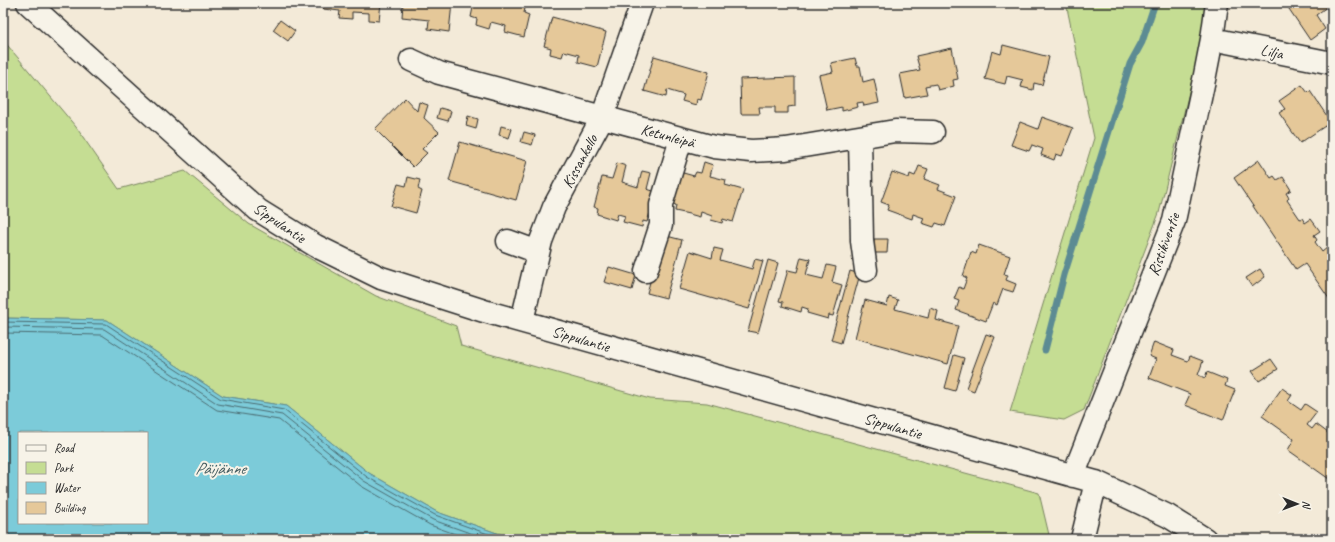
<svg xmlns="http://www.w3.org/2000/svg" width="1335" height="542" viewBox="0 0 1335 542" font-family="Caveat,sans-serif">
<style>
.green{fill:#c5dd93;stroke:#78845f}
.water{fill:#7ccbd9;stroke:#5c8b93;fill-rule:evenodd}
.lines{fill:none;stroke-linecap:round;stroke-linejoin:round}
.shore{stroke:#4b6b71;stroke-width:1}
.stream{stroke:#5c8b93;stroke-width:7}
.building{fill:#e5c899;stroke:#2b2b2b}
.minor-casing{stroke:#2b2b2b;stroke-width:25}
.minor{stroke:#f7f3e8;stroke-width:22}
.labels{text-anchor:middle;stroke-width:4;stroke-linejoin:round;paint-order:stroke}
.street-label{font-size:16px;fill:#2b2b2b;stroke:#f7f3e8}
.water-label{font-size:17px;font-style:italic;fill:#435b5f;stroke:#f7f3e8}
</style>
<rect width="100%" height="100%" fill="#f3ead8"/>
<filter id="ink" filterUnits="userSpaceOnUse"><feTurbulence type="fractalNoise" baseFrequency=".025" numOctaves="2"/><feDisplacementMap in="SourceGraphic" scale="8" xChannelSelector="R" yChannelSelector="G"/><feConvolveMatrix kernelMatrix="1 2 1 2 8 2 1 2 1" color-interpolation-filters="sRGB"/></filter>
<g filter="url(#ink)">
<path class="green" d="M1066,3H1206L1201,44L1159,213L1084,410L1064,420L1010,412L1094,138Z
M3,40L76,127L119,189L185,171L249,224L376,296L456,326L461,346L650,399L707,403L1039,493L1050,539H514L437,512L369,473L286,406L223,396L107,320L3,318Z"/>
<path class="water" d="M3,318L107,320L223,396L286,406L369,473L437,512L514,539H3ZM19,433H147V523H19Z"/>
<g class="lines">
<path class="shore" d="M3,322L106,324L221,399L284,410L367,477L435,515L502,539
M3,327L104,329L218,404L282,415L364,481L433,520L487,539
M3,333L102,335L217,410L279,420L361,486L430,525L469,539"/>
<path class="stream" d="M1045,350L1064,275L1130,64L1142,42L1155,3"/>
</g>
<path class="building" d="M151,3H163L162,6Z
M324,3H381L379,21L369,20V13L352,12V19L339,18L340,11L323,9Z
M403,3H452L449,32L428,29L429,20L402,17Z
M474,3H526L524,13L529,15L524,37L505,32L506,26L491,22L489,29L476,25L477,19L471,17Z
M1285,3H1332L1316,15L1325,29L1310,40Z
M552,17L606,32L597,67L578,62L579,55L564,51L562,57L550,54L551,48L544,46Z
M280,20L295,31L288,41L273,30Z
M1003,45L1049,57L1042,85L1034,83L1033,90L1021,87L1023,80L1007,76L1005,84L985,79L992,51L1001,54Z
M952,48L958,79L953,80L954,86L938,90L936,84L925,86L927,94L905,98L900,74L920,70L916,56Z
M654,56L709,72L701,100L697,99L696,105L682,101L684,95L667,90L666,97L644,91Z
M855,58L857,66H860L863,82L874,79L879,103L864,106L863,102L857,103L858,107L842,111V107L827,110L819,75L833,72L831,63Z
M795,77V106L788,107V113H775V107H759L760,114H741L740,79Z
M1302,85L1308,93L1310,91L1331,122L1300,143L1279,113L1285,109L1279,101Z
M405,98L417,111L419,102L428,105L424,118L439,132L422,149L427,153L413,167L375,129Z
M440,108L451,111L448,121L437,118Z
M468,116L478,119L476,129L466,126Z
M1042,117L1073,128L1062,156L1056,154L1054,160L1041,155L1043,149L1032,145L1029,151L1011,145L1020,122L1038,129Z
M501,126L512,129L509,138L499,135Z
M524,132L535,135L532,145L521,142Z
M460,142L527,161L516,200L449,181Z
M1259,160L1271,178L1274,176L1277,180L1283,177L1291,190L1286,193L1289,198L1287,200L1300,219L1302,218L1305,223L1311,219L1320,231L1314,235L1317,240L1315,242L1322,252L1328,247L1332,252V303L1305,264L1296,270L1234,178Z
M704,162L713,165L710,176L726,180L725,185L743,190L733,222L723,219L722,223L711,220L712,216L701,212L700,217L689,214L675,211L676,205L667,203L676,171L694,176L696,172L701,173Z
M617,163L626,166L622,182L638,187L642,171L651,173L647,189L656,192L647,222L643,221L642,227L623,222L625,216L618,214L616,220L597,214L598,208L594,207L602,177L612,179Z
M919,166L928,169L924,179L940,185L938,189L956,196L945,226L936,223L934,227L922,223L924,218L913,214L912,219L887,210L889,205L881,202L892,172L909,178L910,174L915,176Z
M408,177L420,180L418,189L422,191L416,213L391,206L398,184L406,186Z
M663,235L682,240L666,298L647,293Z
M874,239H888L887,253H874Z
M979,245L1010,256L1004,274L1008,275L1006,280L1016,284L1013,292L1003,289L997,305L993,303L986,321L956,310L959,301L954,299L959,287L963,289L967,278L963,276L971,252L976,254Z
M714,248L723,250L720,260L752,269L755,259L763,261L749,309L679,289L690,251L712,258Z
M801,257L810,259L806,275L823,279L827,265L836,267L832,282L842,285L833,316L829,315L828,319L807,313L808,309L802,307L801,312L782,306L783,302L779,301L788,270L797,272Z
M768,260L778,263L758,333L748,331Z
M609,267L636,275L632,290L604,282Z
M1260,269L1265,277L1252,287L1246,278Z
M850,271L860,274L841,343L831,340Z
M889,297L898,300L895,309L928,318L930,308L938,311L936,320L958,326L948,364L855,338L865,300L887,306Z
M986,334L995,337L974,391L966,388Z
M1154,342L1174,350L1172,355L1188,361L1190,356L1203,361L1198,375L1205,378L1207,372L1227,380L1225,386L1235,390L1223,420L1185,405L1190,394L1149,378L1156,359L1149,356Z
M954,355L964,358L955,391L945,388Z
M1271,359L1278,369L1259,381L1252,371Z
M1282,388L1292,395L1288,401L1301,410L1305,404L1317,412L1307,425L1312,429L1316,424L1332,436V481L1288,450L1294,439L1262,416Z"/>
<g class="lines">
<defs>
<path id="minor" d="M28,3L258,210L316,246L381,278L484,311L1096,482L1168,516L1205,539
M1212,39L1332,63
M411,60L439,73L714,147L751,151L786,149L895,131L933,132
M860,137L862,241L866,270
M508,241L538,252
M646,271L661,225V205L681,139
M522,321L541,241L554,207L602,118L642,3
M1073,476L1174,221L1205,75L1212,39L1217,3
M1082,539L1096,482"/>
</defs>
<use href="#minor" class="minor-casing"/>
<use href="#minor" class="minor"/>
</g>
</g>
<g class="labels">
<g class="street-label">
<text transform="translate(1272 51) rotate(12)" y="6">Lilja</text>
<text transform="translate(668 135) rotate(15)" y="6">Ketunleipä</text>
<text transform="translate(579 161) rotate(-62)" y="6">Kissankello</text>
<text transform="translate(280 222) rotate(34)" y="6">Sippulantie</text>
<text transform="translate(1163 244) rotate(-70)" y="6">Ristikiventie</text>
<text transform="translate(581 338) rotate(16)" y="6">Sippulantie</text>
<text transform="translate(893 425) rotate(16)" y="6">Sippulantie</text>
</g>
<g class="water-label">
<text x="220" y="474">Päijänne</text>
</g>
</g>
<rect width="1335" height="542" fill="none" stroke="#f7f3e8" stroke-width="16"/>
<rect x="8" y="8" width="1319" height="526" fill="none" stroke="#2b2b2b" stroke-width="1.5" filter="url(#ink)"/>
<rect x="18" y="432" width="130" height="92" fill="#f7f3e8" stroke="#a5a39c"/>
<rect x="26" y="445" width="20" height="6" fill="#f7f3e8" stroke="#a5a39c"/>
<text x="54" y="452" font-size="12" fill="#2b2b2b">Road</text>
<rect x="26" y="462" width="20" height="12" fill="#c5dd93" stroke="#a5a39c"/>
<text x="54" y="472" font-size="12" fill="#2b2b2b">Park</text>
<rect x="26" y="482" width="20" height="12" fill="#7ccbd9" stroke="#a5a39c"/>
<text x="54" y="492" font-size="12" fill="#2b2b2b">Water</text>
<rect x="26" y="502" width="20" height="12" fill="#e5c899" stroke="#a5a39c"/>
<text x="54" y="512" font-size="12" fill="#2b2b2b">Building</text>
<g transform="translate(1297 504) rotate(91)" stroke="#f7f3e8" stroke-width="3" paint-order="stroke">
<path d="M0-3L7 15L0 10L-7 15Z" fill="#2b2b2b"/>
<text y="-6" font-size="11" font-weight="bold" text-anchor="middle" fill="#2b2b2b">N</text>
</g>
</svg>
